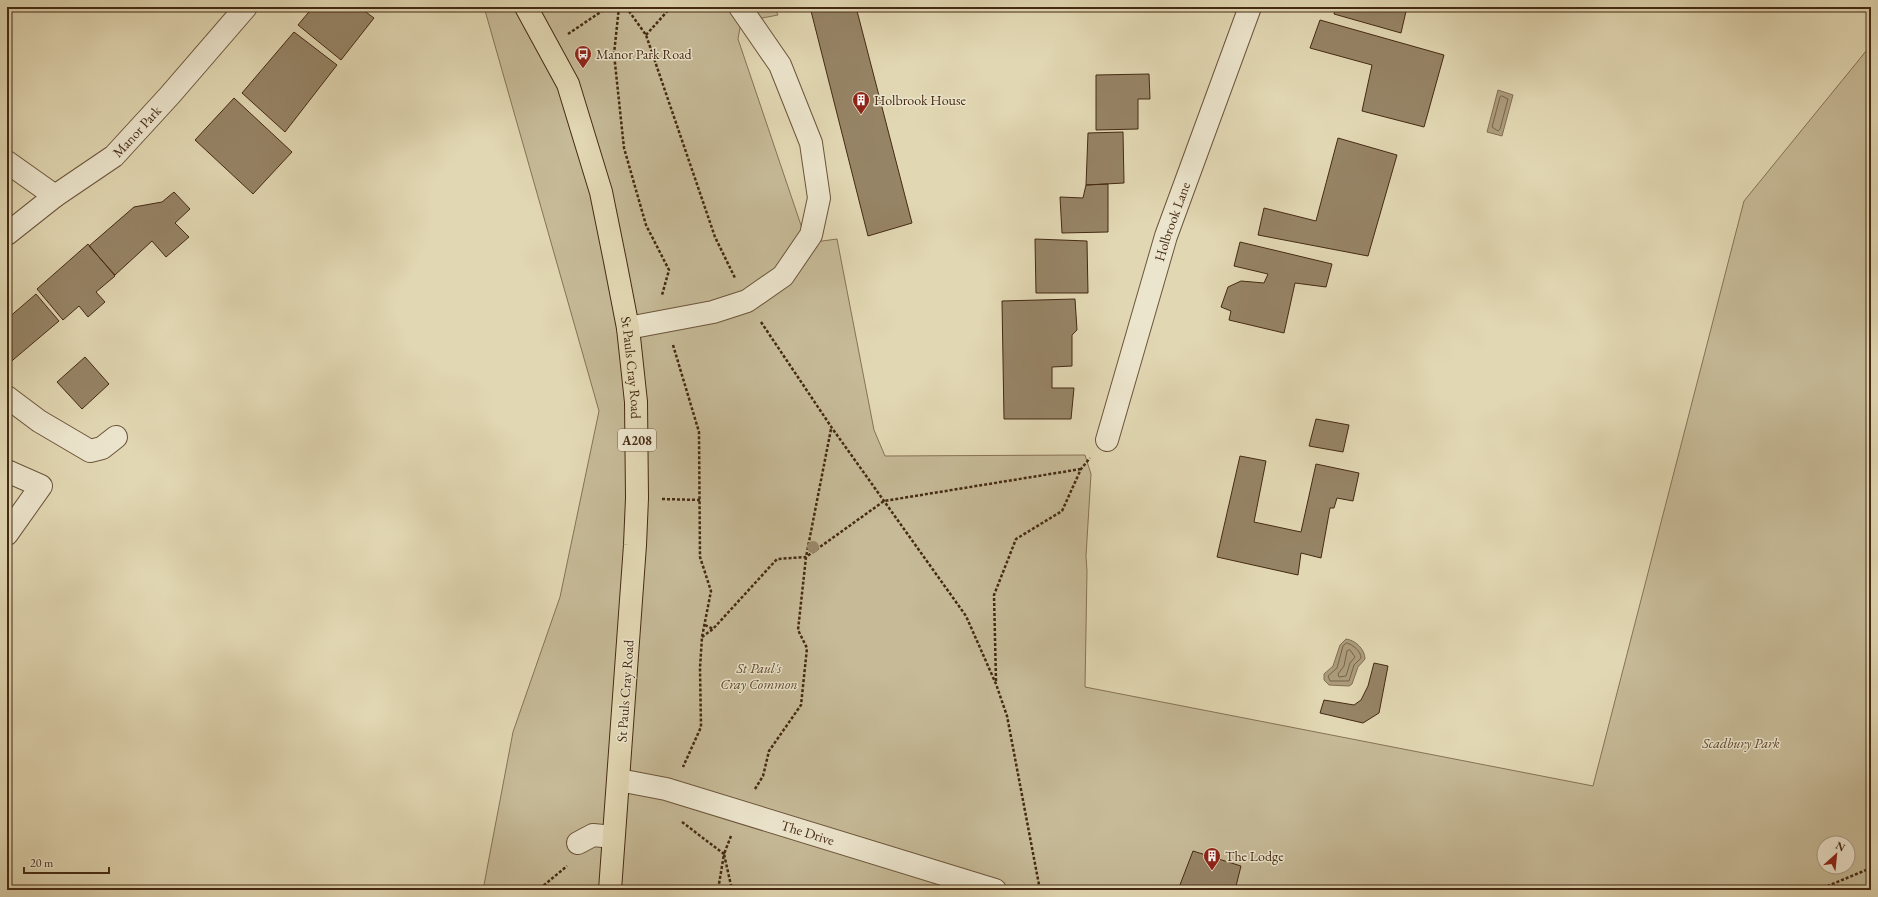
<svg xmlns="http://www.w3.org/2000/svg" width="1878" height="897" viewBox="0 0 1878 897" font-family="'EB Garamond',serif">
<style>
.green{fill:#c6ba97;stroke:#867255;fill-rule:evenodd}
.water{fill:#ac9c7c;stroke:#836e52}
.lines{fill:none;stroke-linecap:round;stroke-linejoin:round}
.shore{stroke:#786348;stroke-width:1}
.building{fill:#968466;stroke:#452a13}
.minor-casing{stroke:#6c553b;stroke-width:24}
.major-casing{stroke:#452a13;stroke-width:24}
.path{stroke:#452a13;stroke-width:2.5;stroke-dasharray:3 2;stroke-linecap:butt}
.minor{stroke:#ece5cd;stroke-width:22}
.major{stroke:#e1d7b2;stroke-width:22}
.tree{fill:#9a8869}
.labels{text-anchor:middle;stroke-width:3;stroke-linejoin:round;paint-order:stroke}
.shield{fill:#ece5cd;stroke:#77624b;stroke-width:1}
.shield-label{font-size:13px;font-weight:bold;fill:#452a13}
.poi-label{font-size:14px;fill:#452a13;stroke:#ece5cd;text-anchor:start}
.street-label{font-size:14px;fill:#452a13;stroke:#ece5cd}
.park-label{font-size:14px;font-style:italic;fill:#5f472d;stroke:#ece5cd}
</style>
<rect width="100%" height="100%" fill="#e1d7b2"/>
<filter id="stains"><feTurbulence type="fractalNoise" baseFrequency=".005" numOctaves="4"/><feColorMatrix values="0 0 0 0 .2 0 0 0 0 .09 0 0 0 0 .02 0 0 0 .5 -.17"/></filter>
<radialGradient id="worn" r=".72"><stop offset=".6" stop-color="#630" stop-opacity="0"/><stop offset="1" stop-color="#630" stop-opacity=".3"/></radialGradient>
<path class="green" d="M484,7H774L778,15L741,22L738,39L807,243L837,239L874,430L885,456L1085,455L1091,474L1086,556L1087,571L1085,687L1593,786L1744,201L1871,45V890H483L513,732L560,597L599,411ZM1824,843H1848V867H1824Z"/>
<path class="water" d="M1498,90L1513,95L1502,136L1487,132Z
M1346,639C1355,640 1365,649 1365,659L1358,667L1352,684L1349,686L1329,685L1324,680V674L1333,666L1340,645Z"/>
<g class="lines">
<path class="shore" d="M1502,96L1508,99L1500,129L1498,131L1492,127L1500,97Z
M1347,643C1353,645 1361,651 1361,658L1354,665L1349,681H1330L1328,676L1337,668L1343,646Z
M1350,650L1355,657L1350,663L1346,676L1339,677L1338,674L1344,666L1347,651Z"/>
</g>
<path class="building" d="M313,7H359L374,18L341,60L298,25Z
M810,7H856L912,223L868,236Z
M1336,7H1407L1401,33L1334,14Z
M1320,20L1444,55L1424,127L1362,111L1372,65L1310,48Z
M294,32L337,65L285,132L242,93Z
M1149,74L1150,99H1138V129L1096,130V75Z
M234,98L292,152L253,194L195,140Z
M1123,132L1124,183L1086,185L1088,133Z
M1338,138L1397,155L1368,256L1258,235L1264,208L1316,221Z
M1108,184V232L1062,233L1060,197L1083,198L1086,185Z
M174,192L190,209L175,223L189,237L166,257L152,241L115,275L89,246L134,207L162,202Z
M1035,239L1087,241L1088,293H1036Z
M1240,242L1332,264L1326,287L1295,283L1284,333L1229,320L1231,311L1221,307L1228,287L1241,281L1264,283L1268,274L1234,266Z
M88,244L115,276L96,292L105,302L88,317L79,306L63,320L37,289Z
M36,294L59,321L7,365V319Z
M1075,299L1077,330L1072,335V366L1052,367V388H1074L1071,419H1004L1002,301Z
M85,357L109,384L82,409L57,382Z
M1316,419L1349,425L1343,452L1309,446Z
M1240,456L1266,461L1254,522L1301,532L1316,464L1359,473L1353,501L1337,498L1334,508H1330L1321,558L1301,553L1298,575L1217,557Z
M1374,663L1388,666L1379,713L1363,723L1320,713L1324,700L1354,705L1361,700L1368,686Z
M1193,851L1241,866L1235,890H1178Z"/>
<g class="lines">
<defs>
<g id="minor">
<path d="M7,162L55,196"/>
<path id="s1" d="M7,234L55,196L114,156L170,95L246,7"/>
<path d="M628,328L713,312L747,301L783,276L811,235L819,198L811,143L780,65L740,7"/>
<path d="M7,397L39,421L90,451L102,448L116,437"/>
<path id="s2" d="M1107,440L1166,236L1250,7"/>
<path d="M7,471L41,486L7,534"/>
<path id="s3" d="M619,780L666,789L995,890"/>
<path d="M578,843L593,835L613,837"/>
</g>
<g id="major">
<path id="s4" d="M526,7L568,84L601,192L615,261L628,328L636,402L637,498L635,545L610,890"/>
</g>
</defs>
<use href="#minor" class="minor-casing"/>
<use href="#major" class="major-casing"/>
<path class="path" d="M619,7L614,54L624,148L646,225L669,270L662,295
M626,7L646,35L715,237L735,278
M568,34L608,7
M646,35L671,7
M761,322L832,428L966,616L996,684L1007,716L1040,890
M673,345L699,432L700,557L711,591L702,637L700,668L701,727L683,767
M662,499L700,500
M705,625L713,629
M702,637L713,629L777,559L806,557L884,501L1081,469
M996,681L994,595L1016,539L1062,511L1081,469L1090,458
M755,789L763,776L769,751L801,705L807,648L798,630L806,557L831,429
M682,822L724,854L718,890
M731,836L724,854L732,890
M542,890L543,886L567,866
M1818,890L1871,868"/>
<use href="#minor" class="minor"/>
<use href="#major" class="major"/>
</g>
<circle class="tree" cx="813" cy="547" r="6"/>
<defs>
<symbol id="bus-pin" viewBox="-11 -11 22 30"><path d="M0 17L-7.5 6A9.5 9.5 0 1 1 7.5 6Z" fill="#8f2418" stroke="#ece5cd"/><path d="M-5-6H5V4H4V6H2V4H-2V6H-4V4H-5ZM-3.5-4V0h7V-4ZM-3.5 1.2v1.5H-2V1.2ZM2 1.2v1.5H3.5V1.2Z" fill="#fff"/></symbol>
<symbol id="building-pin" viewBox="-11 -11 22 30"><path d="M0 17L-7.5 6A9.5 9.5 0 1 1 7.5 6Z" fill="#8f2418" stroke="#ece5cd"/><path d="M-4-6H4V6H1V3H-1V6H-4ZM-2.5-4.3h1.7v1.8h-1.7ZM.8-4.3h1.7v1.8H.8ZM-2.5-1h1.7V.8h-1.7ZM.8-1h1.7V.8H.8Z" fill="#fff"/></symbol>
</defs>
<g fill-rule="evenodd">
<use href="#bus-pin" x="573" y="44" width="20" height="27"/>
<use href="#building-pin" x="851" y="90" width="20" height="27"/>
<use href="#building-pin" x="1202" y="846" width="20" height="27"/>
</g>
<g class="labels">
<rect class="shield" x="618" y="429" width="38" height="22" rx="3"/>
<g class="shield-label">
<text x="637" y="445">A208</text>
</g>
<g class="poi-label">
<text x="596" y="59">Manor Park Road</text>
<text x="874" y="105">Holbrook House</text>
<text x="1225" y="861">The Lodge</text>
</g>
<g class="street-label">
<text dy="5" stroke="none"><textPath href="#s1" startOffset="166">Manor Park</textPath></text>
<text dy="5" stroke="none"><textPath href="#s2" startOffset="228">Holbrook Lane</textPath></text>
<text dy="5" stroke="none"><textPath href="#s4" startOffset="379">St Pauls Cray Road</textPath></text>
<text transform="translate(625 691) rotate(-86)" y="5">St Pauls Cray Road</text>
<text dy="5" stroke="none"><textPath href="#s3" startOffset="196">The Drive</textPath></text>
</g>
<g class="park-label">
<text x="759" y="673">St Paul's<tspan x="759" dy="16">Cray Common</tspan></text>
<text x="1741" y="748">Scadbury Park</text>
</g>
</g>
<rect width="1878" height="897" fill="none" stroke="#e1d7b2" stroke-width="24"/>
<rect x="8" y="8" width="1862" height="881" fill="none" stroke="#452a13" stroke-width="2"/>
<rect x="12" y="12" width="1854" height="873" fill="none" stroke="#452a13"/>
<g transform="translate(1836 855) rotate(27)"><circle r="19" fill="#ece5cd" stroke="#a99a83"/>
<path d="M0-3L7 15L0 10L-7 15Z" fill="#8f2418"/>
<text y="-6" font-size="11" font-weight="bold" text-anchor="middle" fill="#452a13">N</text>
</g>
<path d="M24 867v6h85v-6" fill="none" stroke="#452a13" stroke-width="2"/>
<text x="30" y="867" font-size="12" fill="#452a13" stroke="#ece5cd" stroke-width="3" paint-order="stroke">20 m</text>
<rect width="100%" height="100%" filter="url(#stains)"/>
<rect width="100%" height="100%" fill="url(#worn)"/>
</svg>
